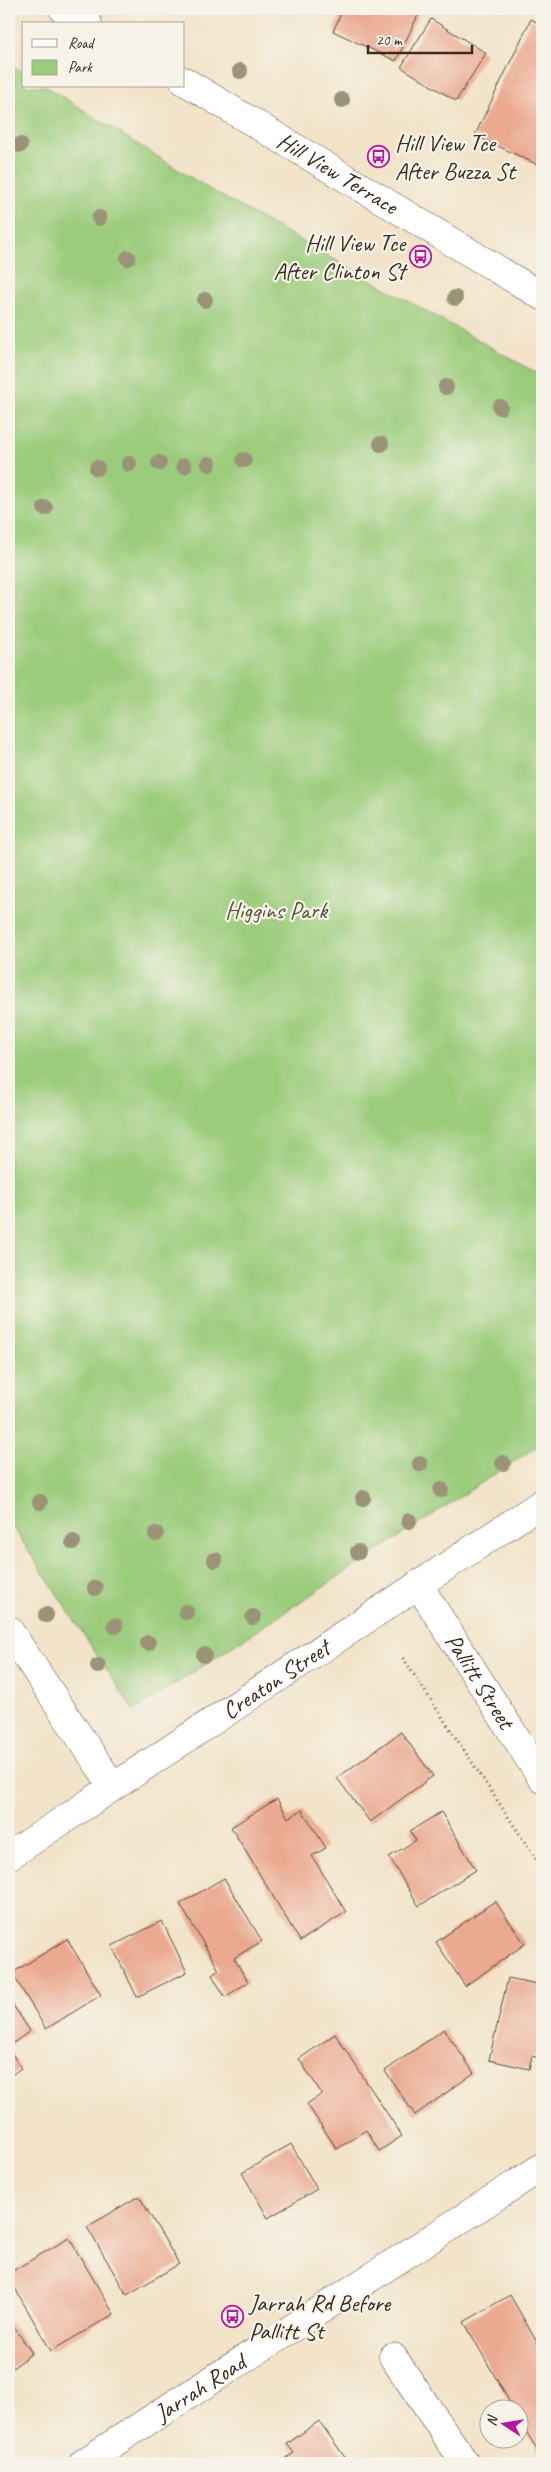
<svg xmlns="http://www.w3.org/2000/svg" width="551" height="2472" viewBox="0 0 551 2472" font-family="Caveat,sans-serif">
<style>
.green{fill:#9bcc7b;stroke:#6b7b4c}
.building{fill:#eaa990}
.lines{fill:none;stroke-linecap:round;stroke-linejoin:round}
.minor-casing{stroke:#564638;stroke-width:29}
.major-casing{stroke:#564638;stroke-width:29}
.path{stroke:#564638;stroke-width:3;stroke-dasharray:1 4;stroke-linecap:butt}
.minor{stroke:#fff;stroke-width:28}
.major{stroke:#fff;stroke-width:28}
.tree{fill:#9b9378}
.labels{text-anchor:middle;stroke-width:4.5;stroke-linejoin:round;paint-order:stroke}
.poi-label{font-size:24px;fill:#3b2a1e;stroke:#f7f3e8;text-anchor:start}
.street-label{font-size:24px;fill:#3b2a1e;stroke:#f7f3e8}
.park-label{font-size:24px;fill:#535235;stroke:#f7f3e8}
</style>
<rect width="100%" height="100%" fill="#f7f3e8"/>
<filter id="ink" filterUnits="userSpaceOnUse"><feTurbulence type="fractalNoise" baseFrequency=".02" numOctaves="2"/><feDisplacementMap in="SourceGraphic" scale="10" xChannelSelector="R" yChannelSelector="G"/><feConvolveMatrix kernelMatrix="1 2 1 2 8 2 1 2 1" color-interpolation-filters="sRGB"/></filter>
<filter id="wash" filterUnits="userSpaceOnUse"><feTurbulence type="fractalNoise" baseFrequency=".0096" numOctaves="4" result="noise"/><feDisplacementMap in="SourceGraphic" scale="20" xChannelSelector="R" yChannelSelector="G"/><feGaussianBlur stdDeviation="1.12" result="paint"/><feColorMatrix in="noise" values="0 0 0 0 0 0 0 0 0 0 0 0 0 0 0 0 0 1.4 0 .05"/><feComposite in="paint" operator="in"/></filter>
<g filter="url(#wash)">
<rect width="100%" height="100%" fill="#f2e3c9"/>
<path class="green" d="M9,64L24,73V86H45L214,192L542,376V1443L134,1711L9,1521Z"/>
<g id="blocks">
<path class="building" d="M343,9H421L396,61L333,31Z
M431,19L486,53L456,101L401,67Z
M531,19L542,25V167L475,135Z
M401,1732L433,1776L370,1822L337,1778Z
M277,1799L288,1818L302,1810L326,1848L312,1856L346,1912L300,1941L231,1827Z
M441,1812L476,1870L419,1906L389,1857L416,1840L410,1831Z
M224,1878L262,1941L234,1958L248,1982L225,1997L212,1975L219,1970L180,1904Z
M495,1901L525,1944L465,1986L436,1942Z
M162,1921L187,1972L137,1997L112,1946Z
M67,1939L101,1995L46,2029L12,1973Z
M508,1978L542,1985V2059L532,2056L529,2069L489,2060Z
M9,1999L30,2031L9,2046Z
M444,2029L474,2073L415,2115L385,2071Z
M335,2034L402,2136L379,2151L366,2130L337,2149L307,2104L322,2094L299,2059Z
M9,2049L21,2068L9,2077Z
M291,2144L317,2189L268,2218L242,2173Z
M139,2196L179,2264L127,2295L87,2227Z
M69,2238L114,2314L51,2351L9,2278V2273Z
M510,2295L542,2351V2450L539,2453L518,2418V2410H514L464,2322Z
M9,2320L32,2353L9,2371Z
M319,2421L349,2463H279L294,2453L287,2444Z"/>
</g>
</g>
<g filter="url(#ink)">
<use href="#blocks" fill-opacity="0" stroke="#564638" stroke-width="1"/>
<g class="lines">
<defs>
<g id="minor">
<path id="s1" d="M418,1584L542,1779"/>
<path d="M9,1630L113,1787"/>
<path id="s2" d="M9,1856L542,1503"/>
<path d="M393,2357L465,2463"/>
<path id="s3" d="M83,2463L542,2167"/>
</g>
<g id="major">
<path d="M63,9L88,24"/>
<path id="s4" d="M184,81L542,296"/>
</g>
</defs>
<use href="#minor" class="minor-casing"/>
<use href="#major" class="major-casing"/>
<path class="path" d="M403,1658L542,1868"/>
<use href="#minor" class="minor"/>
<use href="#major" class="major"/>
</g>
<g class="tree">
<circle cx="240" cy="71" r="8"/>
<circle cx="342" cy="100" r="8"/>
<circle cx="20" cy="145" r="8"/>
<circle cx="99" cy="218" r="8"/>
<circle cx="128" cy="258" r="8"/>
<circle cx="455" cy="298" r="8"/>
<circle cx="205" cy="300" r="8"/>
<circle cx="446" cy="387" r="8"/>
<circle cx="500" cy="407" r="8"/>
<circle cx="381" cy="444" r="8"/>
<circle cx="244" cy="460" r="8"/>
<circle cx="159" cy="463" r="8"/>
<circle cx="129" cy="464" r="8"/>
<circle cx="209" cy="464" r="8"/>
<circle cx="184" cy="466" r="8"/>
<circle cx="97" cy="468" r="8"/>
<circle cx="45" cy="508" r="8"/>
<circle cx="503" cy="1463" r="8"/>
<circle cx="420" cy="1464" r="8"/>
<circle cx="441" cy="1490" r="8"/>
<circle cx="363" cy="1498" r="8"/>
<circle cx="40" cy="1502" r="8"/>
<circle cx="409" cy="1521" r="8"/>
<circle cx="156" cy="1534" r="8"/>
<circle cx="73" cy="1542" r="8"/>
<circle cx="358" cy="1552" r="8"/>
<circle cx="215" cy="1560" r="8"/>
<circle cx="95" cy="1588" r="8"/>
<circle cx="186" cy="1612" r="8"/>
<circle cx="46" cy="1615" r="8"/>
<circle cx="253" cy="1617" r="8"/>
<circle cx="115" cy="1626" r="8"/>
<circle cx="148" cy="1643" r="8"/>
<circle cx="204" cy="1655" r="8"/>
<circle cx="98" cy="1666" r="8"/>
</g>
</g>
<defs>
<symbol id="bus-ring" viewBox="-11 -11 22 22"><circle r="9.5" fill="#f7f3e8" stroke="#b5179e" stroke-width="1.5"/><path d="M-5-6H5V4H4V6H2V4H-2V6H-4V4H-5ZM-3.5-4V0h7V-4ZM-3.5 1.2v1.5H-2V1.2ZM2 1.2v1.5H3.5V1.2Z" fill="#b5179e"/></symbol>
</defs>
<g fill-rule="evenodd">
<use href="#bus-ring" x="366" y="144" width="25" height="25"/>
<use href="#bus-ring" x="408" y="244" width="25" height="25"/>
<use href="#bus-ring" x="220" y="2304" width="25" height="25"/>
</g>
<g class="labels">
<g class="poi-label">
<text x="395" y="151">Hill View Tce<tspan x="395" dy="28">After Buzza St</tspan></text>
<text x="405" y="251" text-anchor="end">Hill View Tce<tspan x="405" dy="28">After Clinton St</tspan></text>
<text x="249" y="2311">Jarrah Rd Before<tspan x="249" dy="28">Pallitt St</tspan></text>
</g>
<g class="street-label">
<text dy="8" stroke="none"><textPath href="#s4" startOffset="179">Hill View Terrace</textPath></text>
<text dy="8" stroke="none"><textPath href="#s2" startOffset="320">Creaton Street</textPath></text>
<text dy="8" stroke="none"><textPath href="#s1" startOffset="115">Pallitt Street</textPath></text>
<text dy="8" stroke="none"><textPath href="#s3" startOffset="139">Jarrah Road</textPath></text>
</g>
<g class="park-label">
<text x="276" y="918">Higgins Park</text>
</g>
</g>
<rect width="551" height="2472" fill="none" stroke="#f7f3e8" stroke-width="30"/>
<rect x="22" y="22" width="162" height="65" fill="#f7f3e8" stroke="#aca397"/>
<rect x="32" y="39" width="25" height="8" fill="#ffffff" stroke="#aca397"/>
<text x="68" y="48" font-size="15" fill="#3b2a1e">Road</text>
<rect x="32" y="60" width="25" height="15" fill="#9bcc7b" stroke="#aca397"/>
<text x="68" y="72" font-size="15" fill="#3b2a1e">Park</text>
<g transform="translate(504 2424) rotate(282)"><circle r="24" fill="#f7f3e8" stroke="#aca397"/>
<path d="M0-4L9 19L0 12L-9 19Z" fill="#b5179e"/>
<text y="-8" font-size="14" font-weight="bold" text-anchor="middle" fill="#3b2a1e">N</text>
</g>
<path d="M368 45v8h104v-8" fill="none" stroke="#3b2a1e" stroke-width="2.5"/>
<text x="376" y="45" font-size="15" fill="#3b2a1e" stroke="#f7f3e8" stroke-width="4" paint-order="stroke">20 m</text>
</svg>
